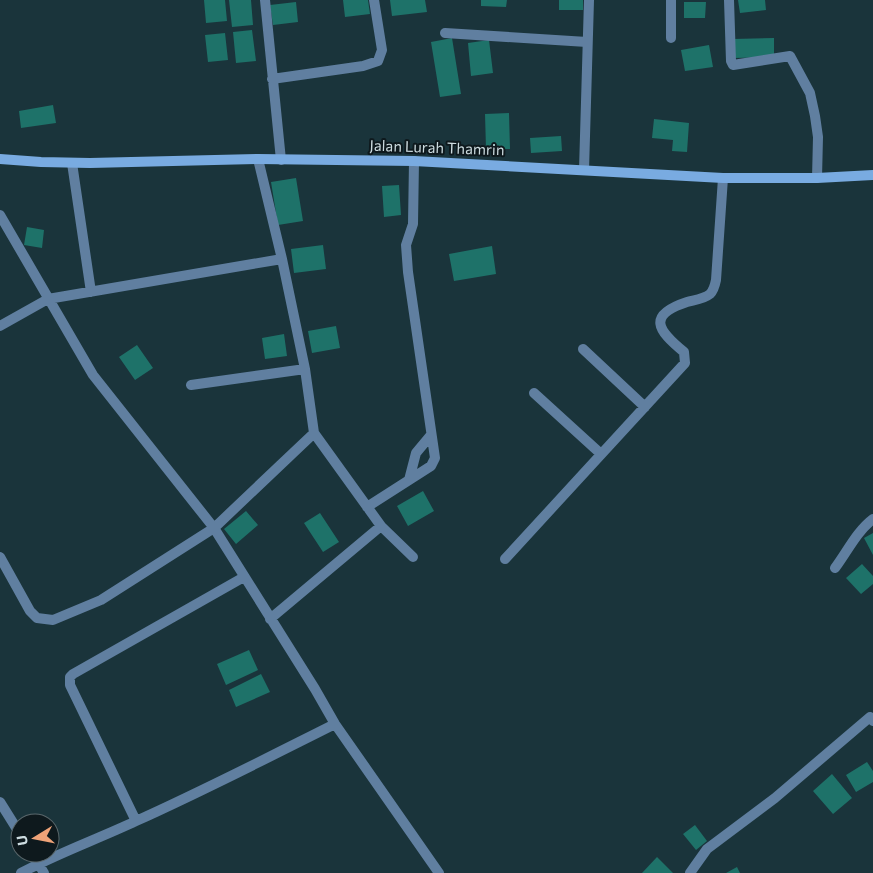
<svg xmlns="http://www.w3.org/2000/svg" width="873" height="873" viewBox="0 0 873 873" font-family="Commissioner,sans-serif">
<style>
.building{fill:#1e7269}
.lines{fill:none;stroke-linecap:round;stroke-linejoin:round}
.street{stroke:#607fa0;stroke-width:10}
.secondary{stroke:#79abe1;stroke-width:10}
.labels{text-anchor:middle;stroke-width:4;stroke-linejoin:round;paint-order:stroke}
.street-label{font-size:15px;fill:#ccdbdf;stroke:#0e191d}
</style>
<rect width="100%" height="100%" fill="#1a343b"/>
<path class="building" d="M204,0H225L227,21L206,23Z
M229,0H251L253,25L232,27Z
M343,0H368L370,14L345,17Z
M390,0H425L427,12L392,16Z
M481,0H507L506,7L481,6Z
M559,0H583V10H559Z
M738,0H765L766,10L740,13Z
M296,2L298,22L273,25L270,5Z
M684,2H706L705,18H684Z
M252,30L256,61L236,63L233,32Z
M225,33L228,60L208,62L205,35Z
M452,38L461,94L440,97L431,42Z
M774,38V57L734,58L733,39Z
M489,40L493,73L471,76L468,43Z
M709,45L713,67L685,71L681,50Z
M53,105L56,123L21,128L19,111Z
M509,113L510,149H486L485,114Z
M654,119L689,123L687,152L672,151L673,140L652,138Z
M561,136L562,151L531,153L530,138Z
M296,178L303,221L278,225L271,182Z
M399,185L401,215L384,217L382,186Z
M27,227L44,230L42,248L24,245Z
M323,245L326,269L294,273L291,249Z
M492,246L496,274L454,281L449,254Z
M336,326L340,348L312,353L308,331Z
M284,334L287,356L265,359L262,338Z
M137,345L153,368L135,380L119,357Z
M423,491L434,511L408,526L397,506Z
M246,511L258,525L236,544L224,529Z
M320,513L339,542L323,552L304,523Z
M873,533V555L864,538Z
M862,564L873,576V584L861,594L846,578Z
M249,650L258,670L226,685L217,664Z
M261,674L270,692L236,707L229,690Z
M867,762L873,771V782L856,792L846,775Z
M832,774L852,798L833,814L813,791Z
M695,825L707,841L696,850L683,834Z
M657,857L673,873H642Z
M737,867L740,873H726Z"/>
<g class="lines">
<path class="street" d="M265,0L281,160
M729,0L731,61L733,65L790,56L810,93L815,116L818,137L817,178
M445,33L587,42
M671,38V0
M272,79L363,66L378,61L382,50L374,0
M258,159L282,259L305,369L314,433L381,526L413,557
M72,163L91,292
M584,170L589,0
M0,215L93,375L214,528L315,689L335,724L439,873
M0,326L48,299L282,259
M583,349L645,407
M191,385L305,369
M534,393L601,454
M409,480L416,453L431,435
M367,507L431,466L435,458L408,272L406,245L413,224L414,161
M0,557L30,611L37,618L53,620L101,600L214,528L314,433
M505,559L685,363L684,352C657,330 647,315 687,302C694,300 704,299 710,294C714,290 715,285 716,280L723,178
M835,568C847,552 857,531 873,519
M270,619L381,526
M0,802L20,834
M136,821L70,685V677L73,674L244,577
M32,853L44,873
M21,873C58,853 98,839 136,821C203,791 269,757 335,724
M690,873L707,849L775,798L870,717L873,721"/>
<path class="secondary" d="M0,159L41,162L90,163L258,159L414,161L723,178H817L873,175"/>
</g>
<g class="labels">
<g class="street-label">
<text transform="translate(437 148) rotate(2)" y="5">Jalan Lurah Thamrin</text>
</g>
</g>
<g transform="translate(35 838) rotate(260)"><circle r="24" fill="#0e191d" stroke="#5a676b"/>
<path d="M0-4L9 19L0 12L-9 19Z" fill="#efa378"/>
<text y="-8" font-size="14" font-weight="bold" text-anchor="middle" fill="#ccdbdf">U</text>
</g>
</svg>
